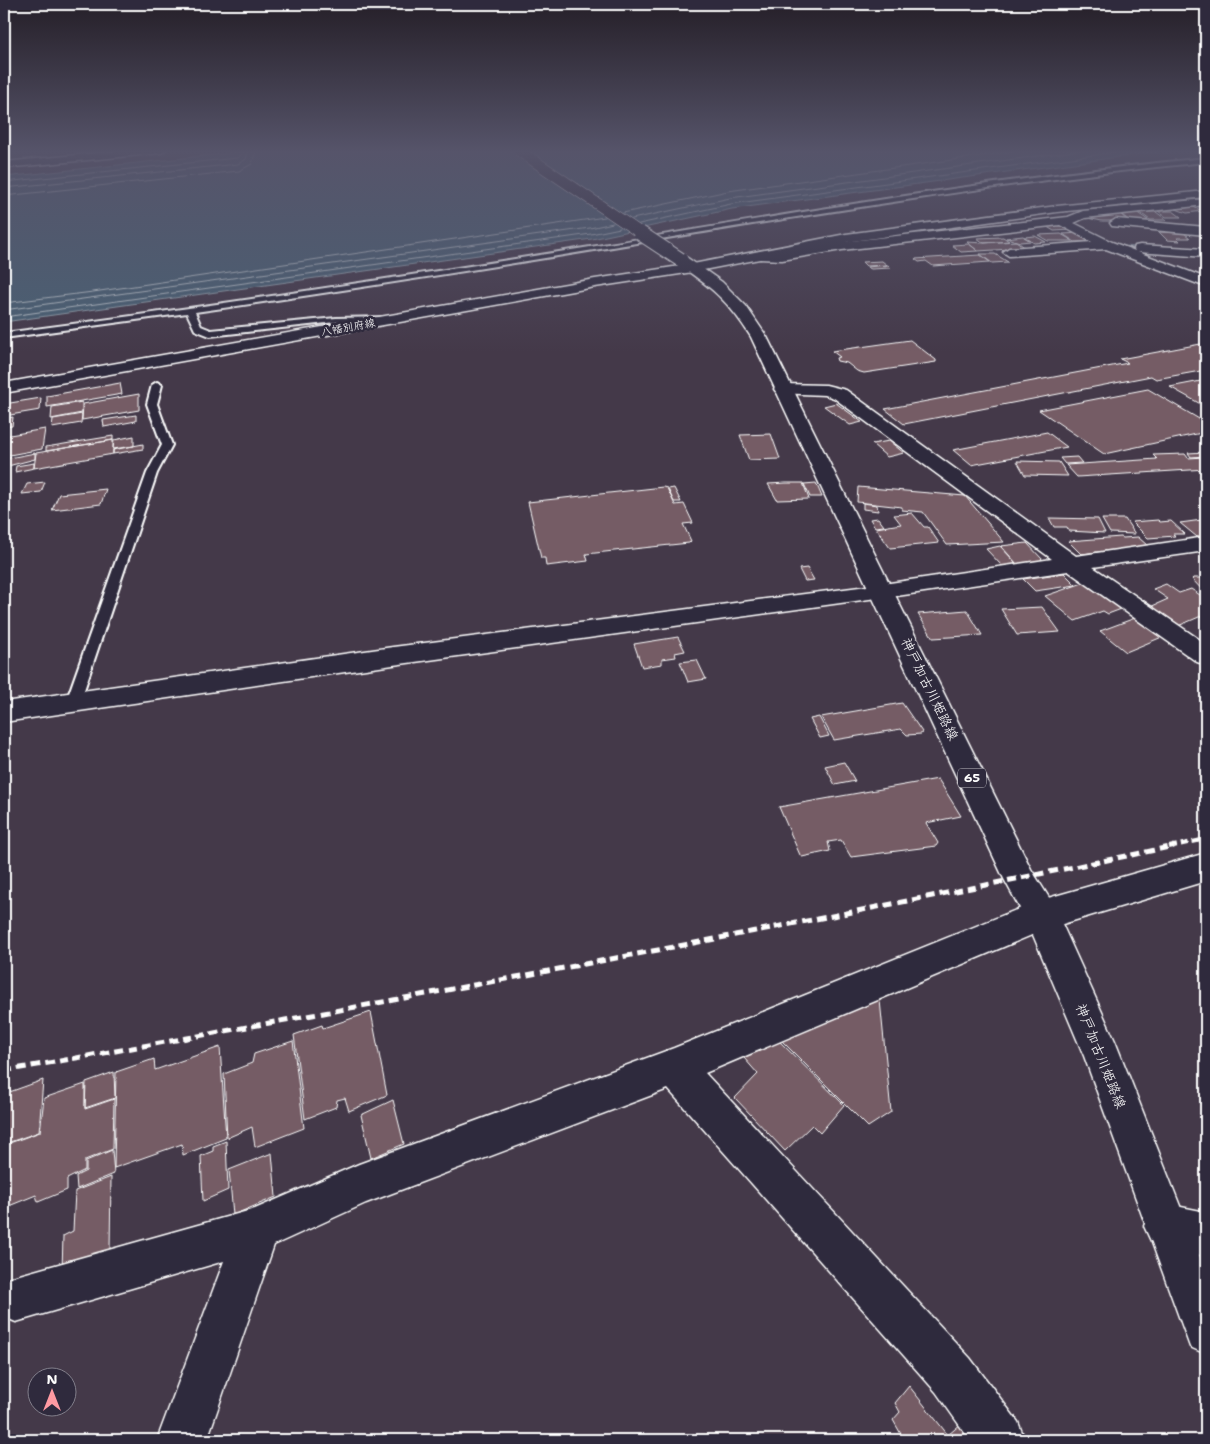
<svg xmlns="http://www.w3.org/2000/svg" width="1210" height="1444" viewBox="0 0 1210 1444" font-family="'Shantell Sans','Klee One',sans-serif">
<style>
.water{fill:#496173;stroke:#92a0ab}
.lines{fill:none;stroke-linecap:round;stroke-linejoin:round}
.shore{stroke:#b6c0c7;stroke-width:1}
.stream{fill:#92a0ab;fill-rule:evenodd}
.building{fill:#745c65;stroke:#fff}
.lane-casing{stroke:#fff;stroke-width:4}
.street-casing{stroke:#fff;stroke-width:3}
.secondary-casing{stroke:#fff;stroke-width:3}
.primary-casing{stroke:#fff;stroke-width:3}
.lane{fill:#2f2a3d;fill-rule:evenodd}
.street{fill:#2f2a3d;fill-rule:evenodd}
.secondary{fill:#2f2a3d;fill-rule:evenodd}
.primary{fill:#2f2a3d;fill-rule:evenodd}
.rail-far1{stroke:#fff;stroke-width:4;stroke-dasharray:8 4;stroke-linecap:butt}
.rail{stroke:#fff;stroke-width:5;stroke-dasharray:9 5;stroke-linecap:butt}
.primary-bridge-far1-casing{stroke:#fff;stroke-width:12;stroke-linecap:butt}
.primary-bridge-casing{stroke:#fff;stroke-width:16;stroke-linecap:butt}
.primary-bridge-far1{stroke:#2f2a3d;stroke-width:11}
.primary-bridge{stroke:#2f2a3d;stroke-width:14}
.labels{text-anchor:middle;stroke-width:5;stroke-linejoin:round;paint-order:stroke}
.far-street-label{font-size:11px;fill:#fff;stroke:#2f2a3d}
.shield{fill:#2f2a3d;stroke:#c1bfc5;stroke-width:1}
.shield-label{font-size:12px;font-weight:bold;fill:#fff}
.street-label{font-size:14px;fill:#fff;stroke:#2f2a3d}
</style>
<rect width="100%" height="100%" fill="#443949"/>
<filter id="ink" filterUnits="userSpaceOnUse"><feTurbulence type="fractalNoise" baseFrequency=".02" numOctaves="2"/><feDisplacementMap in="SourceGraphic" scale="10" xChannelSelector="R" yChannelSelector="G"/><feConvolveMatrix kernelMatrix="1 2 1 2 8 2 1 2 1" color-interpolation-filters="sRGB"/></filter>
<g filter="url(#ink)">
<path class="water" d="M260,150H1171L732,209L592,239L4,322V177Z"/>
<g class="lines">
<path class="shore" d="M4,182L237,158L241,155L242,150
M4,188L238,164L246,159L249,150
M4,196L239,171L252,164L256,150
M623,213L728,191L1024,150
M632,219L730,198L1082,150
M639,224L731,204L1131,150
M4,303L93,292L605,217
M4,310L590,228L613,223
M4,317L591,234L620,228"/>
<path class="stream" d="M1117,245L1146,247L1148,248L1146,249L1118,247Z"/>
</g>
<path class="building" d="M1193,207L1203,211L1187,213L1176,209Z
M1158,211H1173L1181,217H1166Z
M1136,212L1148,220L1137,221L1141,223H1133L1119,213Z
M1139,212H1156L1167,220H1150Z
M1119,213L1128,221H1102L1087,218Z
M1061,224L1072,230L1054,231L1044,225Z
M1159,232L1184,233L1190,238H1177L1180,241L1167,240Z
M1080,233L1091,241L1075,242L1063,234Z
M1061,234L1073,241H1048L1038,235Z
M1023,236L1031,241L1020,242L1006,238Z
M1035,236L1046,242L1034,243L1024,237Z
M1003,237L1009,241L984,243L977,238Z
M1016,241L1026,248L978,251L967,242L984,243Z
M969,244L978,251L961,252L952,245Z
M980,254H995L1008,262L992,263Z
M980,255L990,262L933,266L926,261L919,262L915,259Z
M882,261L887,265L866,266L862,262Z
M888,265L891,268L871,269L867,267Z
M910,340L936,360V362L864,373L857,371L847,363L837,361L836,358L840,357L832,351Z
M1206,343V370L1156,379L1151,376L904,424L885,409L1128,363L1120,359Z
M1206,380V407L1170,387Z
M120,383L122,394L47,407V396Z
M1148,389L1206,423V432L1104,454L1039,410Z
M139,394V410L82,420L83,404Z
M41,398L40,410L4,416V404Z
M82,402V413L51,419L52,407Z
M836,403L862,422L850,425L824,406Z
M82,414L81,423L52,428L53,419Z
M136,415V421L104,427L103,420Z
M13,417L12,426L4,427V419Z
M45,429L42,449L4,456V436Z
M1047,432L1067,447L971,465L953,450Z
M771,434L780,459L749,460L740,435Z
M113,436V440L46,451V447Z
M134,436V446L113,449L114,440Z
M113,440V454L34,468L36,453Z
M889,441L904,453L887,457L872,444Z
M143,444V449L113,454V450Z
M1206,452V456L1191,457L1188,453Z
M35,453V459L4,467V459Z
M1185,454L1188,458L1205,457L1206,469L1077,477L1066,465L1157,459L1153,455Z
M1077,457L1082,463L1065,464L1060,458Z
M1017,461L1059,462L1068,476L1025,475Z
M34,463V468L15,472L16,466Z
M45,482L41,492L22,494L27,484Z
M786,483H803L809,499L777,500L768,484Z
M816,483L822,497H810L804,484Z
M663,487L667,488L675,505L684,504L693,523L683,524L691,541L689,543L586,554L588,561L546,566L545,558H541L528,502Z
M858,487L965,496L1004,542L947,545L923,512L902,510V507L857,502Z
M674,488L681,502H674L668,489Z
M106,489L101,504L52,510L59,494Z
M863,503L877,505L878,511L863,509Z
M912,513L924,527H928L939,543L890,548L876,528L901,524L894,515Z
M878,518L884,526L875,527L870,519Z
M1049,518L1098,519L1105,533L1069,531L1067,527H1054Z
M1102,519H1125L1135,534L1110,533Z
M1158,520L1160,522L1171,521L1185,534H1173L1175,536L1148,538L1132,522Z
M1202,520L1206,523V536L1197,537L1180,523Z
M1121,537L1123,538L1138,537L1148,546L1081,554L1068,541Z
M1027,543L1043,560L1017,564L1001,546Z
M1000,546L1017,564L1002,566L986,549Z
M807,568L814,580L805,581L799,569Z
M1064,573L1076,585L1035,591L1023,579Z
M1193,578H1206V594L1192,579Z
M1086,582L1124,608L1108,614L1103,611L1075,621L1045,596Z
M1166,584L1179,593L1191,589L1206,599V614L1178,626L1150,607L1168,599L1153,589Z
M1042,607L1060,632L1017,635L1001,609Z
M967,610L982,635L933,638L918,614Z
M1135,618L1162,637L1126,652L1100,631Z
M678,637L685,651L675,653L676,657L662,659V664L642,667L634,644Z
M697,660L706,679L688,682L680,662Z
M902,703L922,732L921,734L907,735L901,729L834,740L821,717Z
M819,717L829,736L820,738L810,719Z
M844,762L855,781L835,785L825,766Z
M938,779L961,816L926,823L938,843L936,846L851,857L841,840L828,842L830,851L802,857L800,855L779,807Z
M879,990L891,1112L868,1127L773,1032Z
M371,1012L387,1095L349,1111L345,1098L337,1100L336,1107L305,1119L294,1035L322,1025L323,1028Z
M771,1033L844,1105L820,1133L812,1125L785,1151L735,1098L758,1074L744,1058Z
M293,1041L304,1128L255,1147L252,1127L227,1138L224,1074L252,1063L254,1054Z
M220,1047L226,1138L183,1155L182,1144L114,1168L116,1072L154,1059L155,1070Z
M114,1072L115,1098L85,1108L86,1082Z
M43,1080L39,1132L4,1144V1094Z
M85,1084V1109L114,1099L113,1149L85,1160V1170L67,1179V1190L38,1202L36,1195L4,1208V1145L40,1132L44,1098Z
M393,1100L404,1144L371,1158L361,1115Z
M226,1141L228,1190L203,1201L201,1156L213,1151V1146Z
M112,1150L114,1174L77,1189L76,1176L86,1171V1161Z
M272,1153L276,1197L233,1215L229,1170Z
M111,1177L110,1250L62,1271L63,1236L73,1231L75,1191Z
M909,1386L948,1435L962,1423L976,1440H895L901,1434L893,1420L900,1412L895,1403Z"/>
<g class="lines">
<defs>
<path id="lane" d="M1206,158V162C1035,178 866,206 697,233C530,261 362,288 195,312L201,326L211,330L336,318L389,317V321H386L336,322L210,336L195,330L187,313L4,338V333C198,308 391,279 584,248C791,214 997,178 1206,158Z
M157,382L162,385L157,404L172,445L157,473L80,702L78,706L73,707L68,706L66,702L147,473L162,445L147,404L152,385Z"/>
<path id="street" d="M128,150H166L161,153L4,168V162Z
M1206,199V205L1085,218L1074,223L1112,242L1135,251L1134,249L1135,246L1140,245L1206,249V257L1138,252L1206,278V287L1106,249L1009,256L1003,252L1009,248L1092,242L1060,225L842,250L782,260L760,259L753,255L760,251L782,252L842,242L1068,217L1083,211Z
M1116,219L1206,227V235L1112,226L1110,223Z
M783,384L826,385L846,390L1076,556L1206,537V551L1093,567L1206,644V665L1197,662L1068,571L883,598L875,596L871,591L875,586L883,584L1052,559L834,398L825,395L777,393L774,389L777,385Z
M1206,853V881L1046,929L705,1073L970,1358L1018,1422L1025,1440H970L936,1392L668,1089L366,1203L274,1245L207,1440H157L224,1261L16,1322L4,1317V1281L16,1276L255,1209L359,1164L674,1048L1041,900Z"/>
<path id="secondary" d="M1206,191V197L1057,212L846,242L693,272L595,287L4,393V383L595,279L693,264L846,234L1057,206Z
M883,584L891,586L895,591L891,596L393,665L4,722V702L393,647Z
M1166,1204L1206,1212V1256L1166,1248L1151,1241L1144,1226L1151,1211Z"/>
<path id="primary" d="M681,256L686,257L722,282L746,306L767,337L1031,869L1053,904L1115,1041L1206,1272V1354L1190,1347L1084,1056L1028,923L1004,879L751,337C728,300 711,287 676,263L674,260L676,257Z"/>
</defs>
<use href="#lane" class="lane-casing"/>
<use href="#street" class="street-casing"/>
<use href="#secondary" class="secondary-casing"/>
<use href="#primary" class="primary-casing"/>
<use href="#lane" class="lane"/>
<use href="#street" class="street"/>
<use href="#secondary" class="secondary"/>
<use href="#primary" class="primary"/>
<path class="rail-far1" d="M1169,847L1206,839"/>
<path class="rail" d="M4,1071C395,1001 786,928 1174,846"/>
<defs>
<path id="primary-bridge-far1" d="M518,150L642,234"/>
<path id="primary-bridge" d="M640,233L681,260"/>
</defs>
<use href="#primary-bridge-far1" class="primary-bridge-far1-casing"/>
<use href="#primary-bridge" class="primary-bridge-casing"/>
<use href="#primary-bridge-far1" class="primary-bridge-far1"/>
<use href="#primary-bridge" class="primary-bridge"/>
</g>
</g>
<linearGradient id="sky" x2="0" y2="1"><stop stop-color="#251f28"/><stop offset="0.43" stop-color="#56546a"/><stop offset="1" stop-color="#56546a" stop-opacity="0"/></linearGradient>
<rect width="1210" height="352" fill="url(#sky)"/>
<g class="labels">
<g class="far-street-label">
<text transform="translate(348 327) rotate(-10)" y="4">八幡別府線</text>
</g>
<rect class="shield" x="958" y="768.5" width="28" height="19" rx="4"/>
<g class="shield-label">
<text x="972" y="782">65</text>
</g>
<g class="street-label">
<text transform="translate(930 689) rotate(64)" y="5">神戸加古川姫路線</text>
<text transform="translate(1101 1056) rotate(68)" y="5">神戸加古川姫路線</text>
</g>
</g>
<rect width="1210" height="1444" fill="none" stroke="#2f2a3d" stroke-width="20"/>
<rect x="10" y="10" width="1190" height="1424" fill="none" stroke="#fff" stroke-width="2" filter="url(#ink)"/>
<g transform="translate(52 1392)"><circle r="24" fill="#2f2a3d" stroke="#827f8b"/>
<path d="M0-4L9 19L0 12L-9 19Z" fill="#ff9aa2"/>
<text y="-8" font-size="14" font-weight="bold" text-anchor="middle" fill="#ffffff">N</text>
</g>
</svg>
